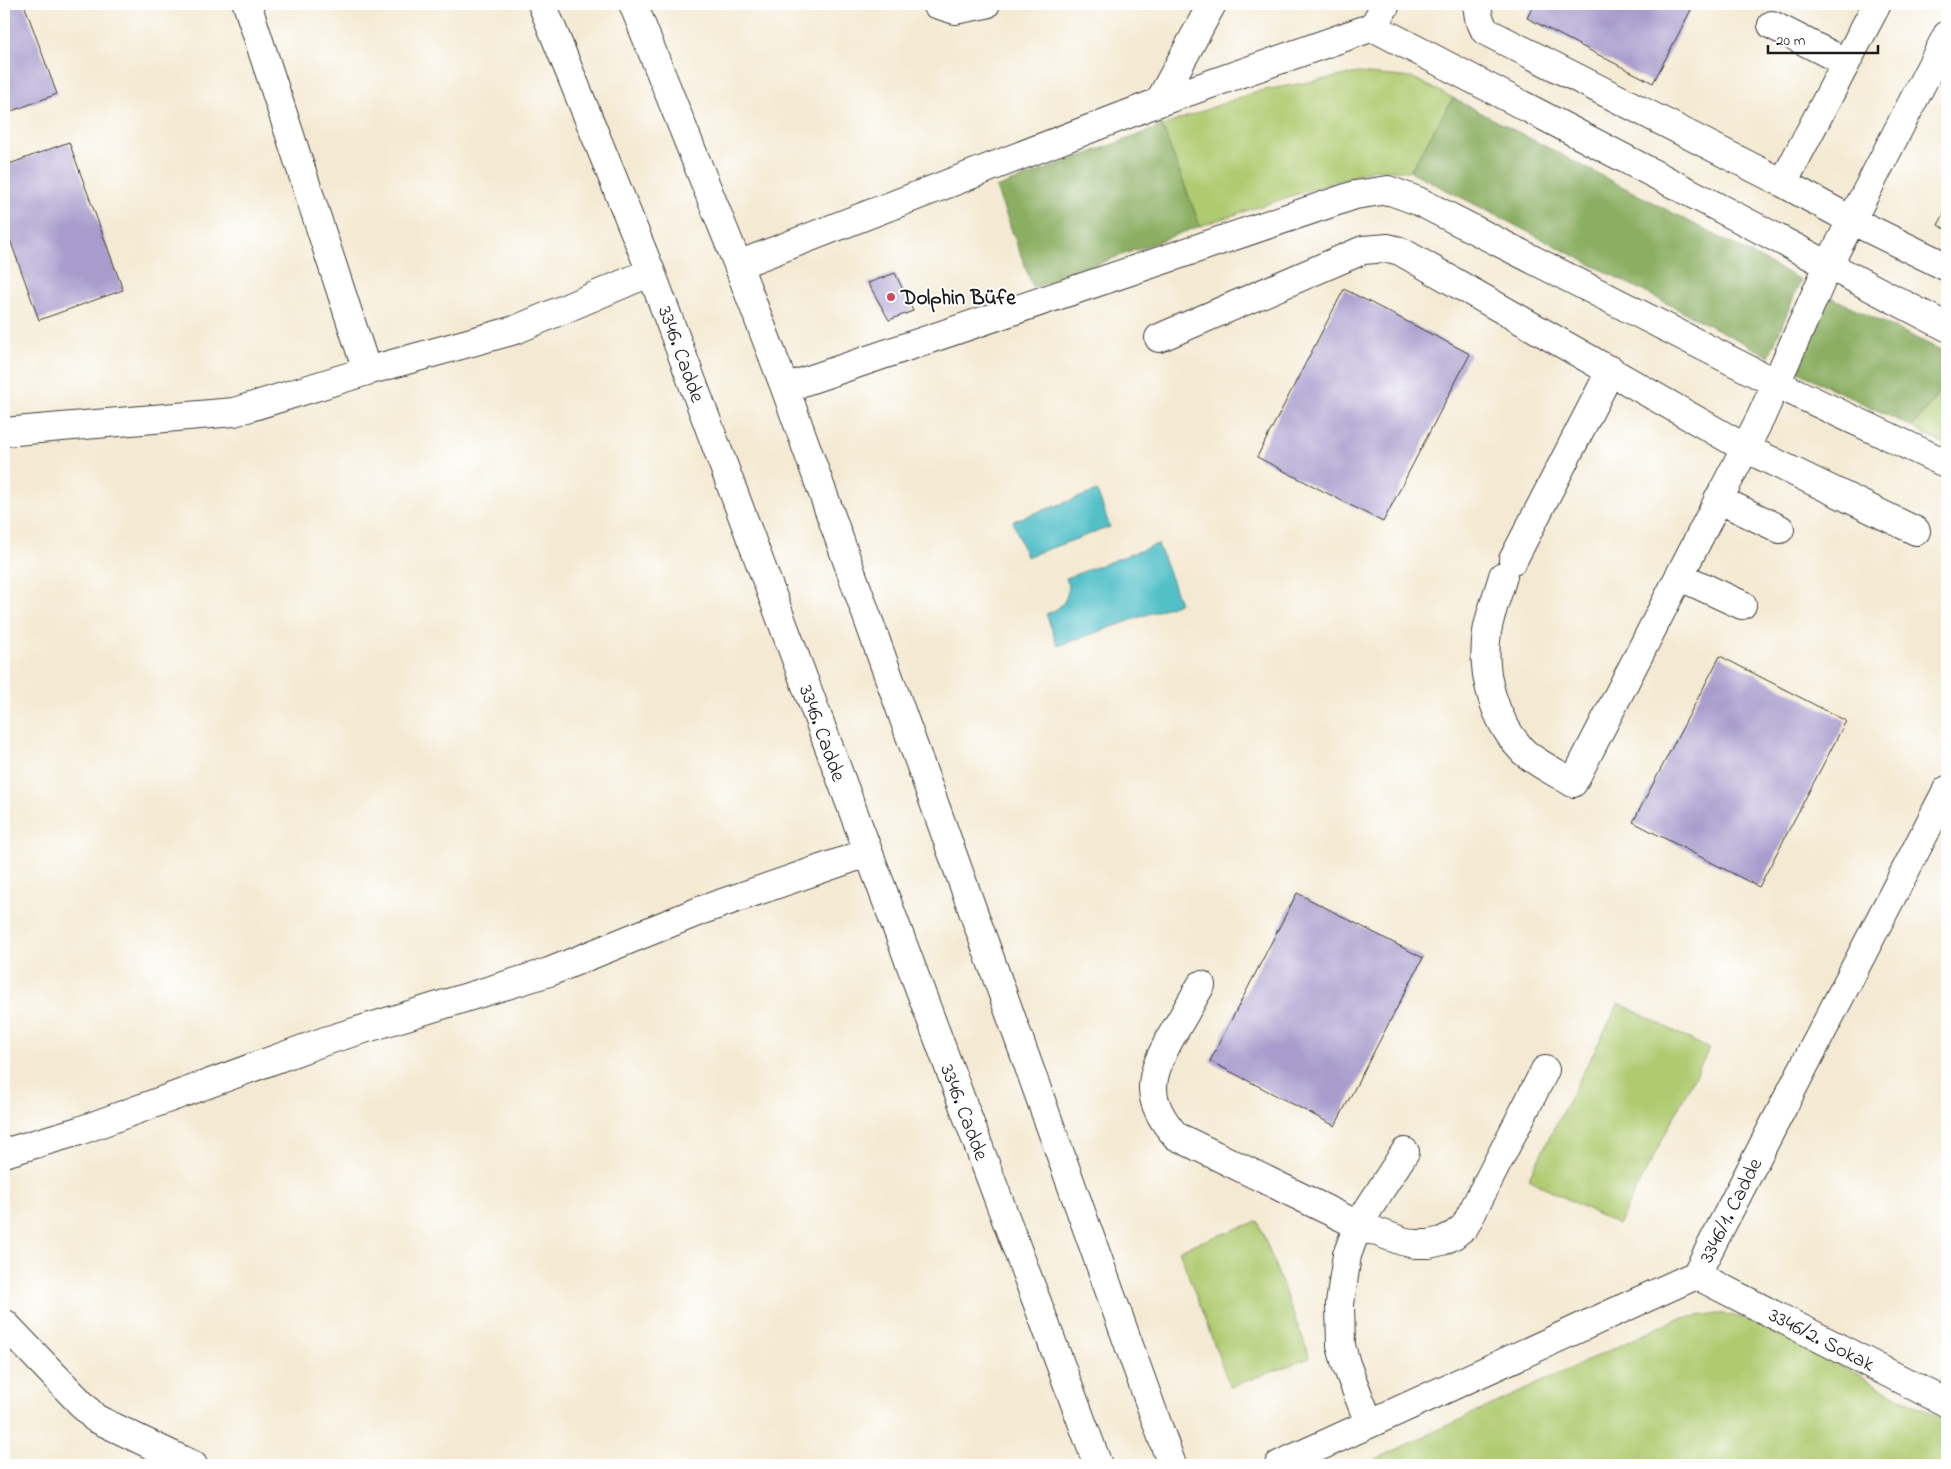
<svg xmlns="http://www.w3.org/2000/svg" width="1951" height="1469" viewBox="0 0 1951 1469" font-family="'Indie Flower',sans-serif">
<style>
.green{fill:#afca70;stroke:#667346}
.forest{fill:#8bae62;stroke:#54653f}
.water{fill:#52c0c8;stroke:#376e72}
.building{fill:#a99ccc}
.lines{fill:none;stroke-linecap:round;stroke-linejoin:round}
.minor-casing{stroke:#3c3b37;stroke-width:30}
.minor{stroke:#fff;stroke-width:28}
.poi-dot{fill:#d1495b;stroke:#fff;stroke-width:2}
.labels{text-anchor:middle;stroke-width:4;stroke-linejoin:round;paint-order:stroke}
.poi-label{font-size:21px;font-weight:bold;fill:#1c1c1c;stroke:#fff;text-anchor:start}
.street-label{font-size:21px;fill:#1c1c1c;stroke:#fff}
</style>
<rect width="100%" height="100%" fill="#fff"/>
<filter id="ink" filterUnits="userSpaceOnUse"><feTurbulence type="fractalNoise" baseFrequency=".02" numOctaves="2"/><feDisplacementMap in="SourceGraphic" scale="10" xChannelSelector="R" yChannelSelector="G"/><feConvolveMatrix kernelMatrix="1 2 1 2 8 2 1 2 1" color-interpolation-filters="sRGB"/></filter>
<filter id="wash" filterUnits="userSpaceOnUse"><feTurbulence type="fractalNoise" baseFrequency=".0096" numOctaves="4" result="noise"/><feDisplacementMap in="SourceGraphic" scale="20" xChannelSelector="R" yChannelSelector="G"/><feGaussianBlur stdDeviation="1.12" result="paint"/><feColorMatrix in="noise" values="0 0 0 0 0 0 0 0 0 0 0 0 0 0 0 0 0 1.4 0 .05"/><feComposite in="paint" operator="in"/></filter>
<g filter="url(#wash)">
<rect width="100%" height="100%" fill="#f4ead3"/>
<path class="green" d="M1358,73L1413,78L1453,98L1410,171L1374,169L1200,226L1162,126L1254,92Z
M1947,384V446L1912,427Z
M1619,1003L1709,1049L1618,1225L1528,1179Z
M1258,1221L1310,1358L1230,1387L1179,1250Z
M1718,1313L1755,1320L1947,1422V1465H1363L1677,1319Z"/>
<path class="forest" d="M1453,98L1801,280L1769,356L1410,171Z
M1162,126L1200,226L1033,288L996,188Z
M1829,296L1947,353V384L1912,427L1798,372Z"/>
<path class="water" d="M1097,491L1110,527L1026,557L1013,521Z
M1158,544L1180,603L1058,646L1046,614C1063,609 1072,595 1066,578Z"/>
<g id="blocks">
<path class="building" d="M4,4H24L57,94L4,114Z
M1534,4H1694L1653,83L1527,18Z
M69,142L123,290L39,320L4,223V166Z
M1947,208V230L1938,225Z
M895,273L913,311L889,320L868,283Z
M1344,289L1470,354L1383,522L1257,457Z
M1720,656L1846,721L1759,887L1633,822Z
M1297,893L1423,958L1335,1126L1210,1061Z"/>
</g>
</g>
<g filter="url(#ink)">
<use href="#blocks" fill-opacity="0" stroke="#3c3b37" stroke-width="1"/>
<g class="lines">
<defs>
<path id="minor" d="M247,4L367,371
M542,4L651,272L1098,1465
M633,4L738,265L785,388L1172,1465
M936,4L955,10L986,4
M1477,4L1479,18L1485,31L1783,183L1851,220L1947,267
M1772,25L1845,62
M1373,27L1386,4
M1159,102L1212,4
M1783,183L1877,4
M738,265L1159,102L1373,27L1947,327
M1159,338L1363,250L1388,248L1400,251L1745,448L1916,531
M785,388L1355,195L1388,190L1418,201L1775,383L1947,464
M4,432L234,412L367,371L515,330L651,272
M1718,499L1780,529
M1513,560L1611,370
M1503,576C1498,594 1490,613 1487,632C1481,672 1493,719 1522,750C1532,761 1559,774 1573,783L1761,417L1828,266L1947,35
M1679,576L1742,605
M1201,985C1191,1002 1182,1019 1172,1035C1149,1076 1143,1099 1176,1136L1358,1225L1402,1241L1415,1244H1429L1442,1241L1454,1235L1465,1226L1545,1070
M4,1153L79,1131L325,1041L549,972L702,910L867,853
M1696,1275L1947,1403
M4,1323L95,1418L193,1465
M1369,1423L1346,1364L1341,1346L1340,1304L1347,1255L1358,1225L1405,1152
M1279,1465L1696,1275L1947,790"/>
</defs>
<use href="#minor" class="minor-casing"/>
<use href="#minor" class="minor"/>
</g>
</g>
<circle class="poi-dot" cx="891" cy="297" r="5"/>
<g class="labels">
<g class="poi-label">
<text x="901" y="304">Dolphin Büfe</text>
</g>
<g class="street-label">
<text transform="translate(682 354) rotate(70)" y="7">3346. Cadde</text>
<text transform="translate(823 733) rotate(70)" y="7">3346. Cadde</text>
<text transform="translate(965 1112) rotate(69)" y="7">3346. Cadde</text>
<text transform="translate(1730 1210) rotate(-63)" y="7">3346/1. Cadde</text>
<text transform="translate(1822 1339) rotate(27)" y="7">3346/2. Sokak</text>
</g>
</g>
<rect width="1951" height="1469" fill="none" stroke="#fff" stroke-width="20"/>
<path d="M1768 45v8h110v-8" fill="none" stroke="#1c1c1c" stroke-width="2.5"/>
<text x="1776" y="45" font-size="15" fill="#1c1c1c" stroke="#ffffff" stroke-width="4" paint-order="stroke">20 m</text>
</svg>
